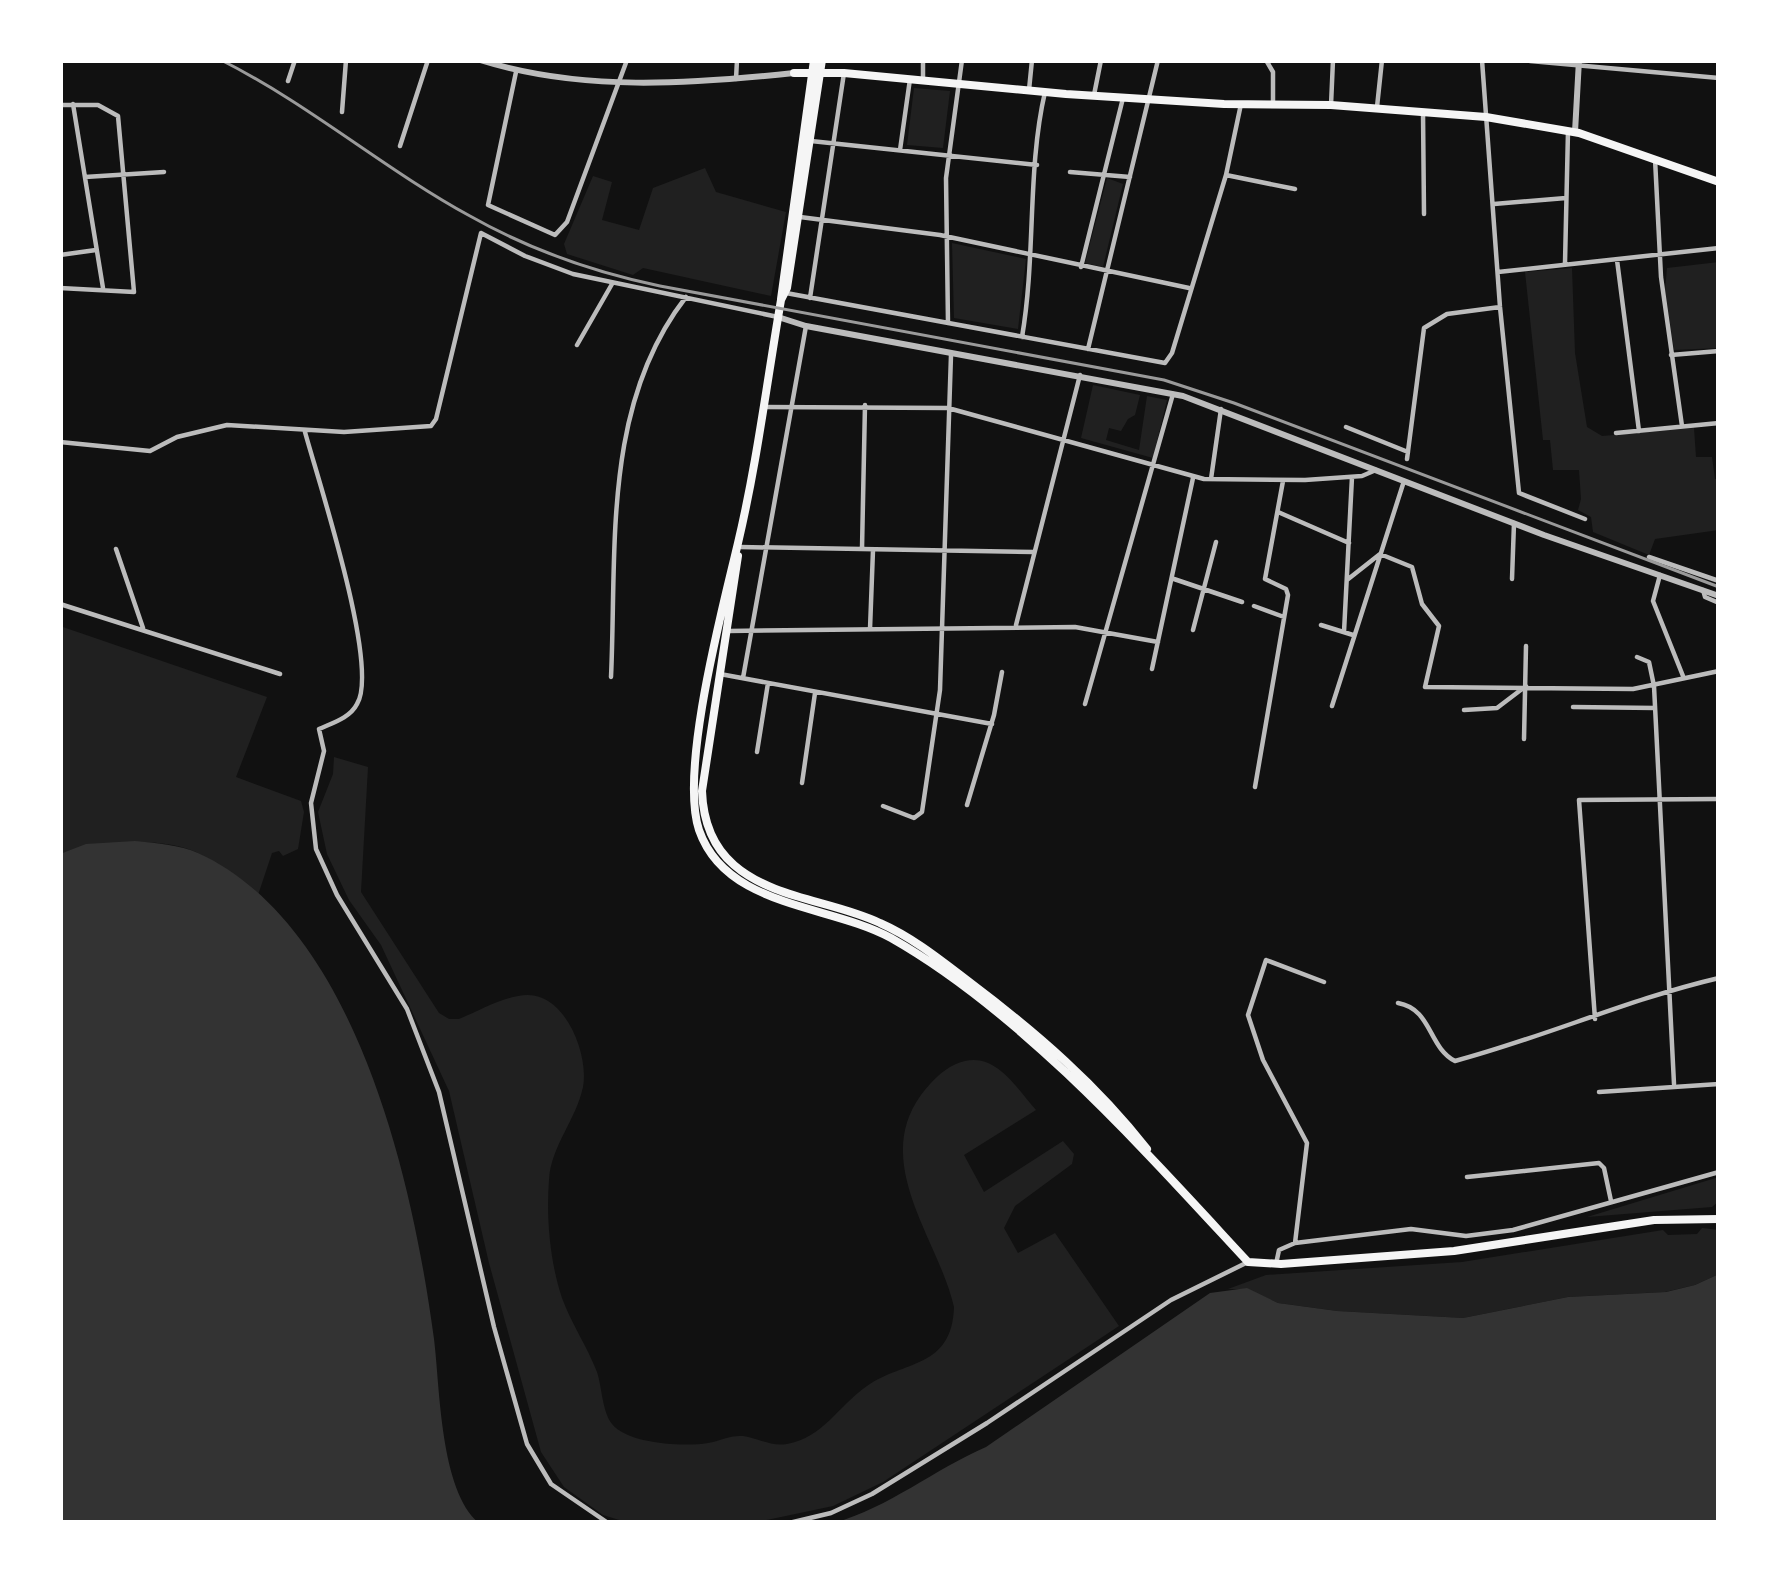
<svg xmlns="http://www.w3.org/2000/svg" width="1779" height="1583" viewBox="0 0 1779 1583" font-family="Barlow,sans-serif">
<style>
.green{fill:#202020}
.water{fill:#333}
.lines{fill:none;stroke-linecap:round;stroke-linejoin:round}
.minor{stroke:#bcbcbc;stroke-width:4.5}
.tertiary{stroke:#bcbcbc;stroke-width:6}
.secondary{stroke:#f5f5f5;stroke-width:8}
.primary{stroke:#f5f5f5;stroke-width:8}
.rail{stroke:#9a9a9a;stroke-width:3}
</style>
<rect width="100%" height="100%" fill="#111"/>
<path class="green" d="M914,88L950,91L943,148L907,145Z
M705,168L716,192L786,212L771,296L643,268L633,275L567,254L564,244L593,176L612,182L602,220L639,230L653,188Z
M1107,178L1123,184L1103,267L1085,263Z
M952,243L1026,259L1018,329L954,318Z
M1719,262V348L1674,350L1665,290L1667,268Z
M1572,268L1575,353L1587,427L1602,436L1694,428L1696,457H1712L1715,479H1719V530L1655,539L1649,555L1593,532L1591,517L1578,510L1581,499L1579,470H1553L1550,440H1543L1525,272Z
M1093,385L1140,395L1135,415L1128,419L1121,431L1109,428L1106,440L1139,450L1147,396L1167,400L1153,458L1081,438Z
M60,626L267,697L236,777L301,801L304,812L298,849L283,856L279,851L272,853L258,895C240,882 222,866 202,855C165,835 99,841 60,854Z
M334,757L368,767L361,892L439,1013L449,1019H459C479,1011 506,995 528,995C566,995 589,1055 583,1087C576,1120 551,1146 549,1180C546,1218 550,1262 562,1298C571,1323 587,1346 597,1372C602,1387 602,1411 612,1424C628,1444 684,1447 708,1443C720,1441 730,1435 743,1436C758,1438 771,1447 787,1444C823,1438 839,1405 867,1386C904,1360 952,1369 954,1307C939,1240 871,1164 921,1095C930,1083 942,1070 956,1064C993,1048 1014,1085 1036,1110L964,1155L984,1192L1063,1141L1074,1154L1072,1164L1015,1206L1004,1228L1018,1253L1055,1233L1119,1326L883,1482L833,1506L752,1523H629L603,1515L564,1487L541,1452L489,1263L449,1091L381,945L349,900L327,854L318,812L333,774Z
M1719,1177V1201L1712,1207L1587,1217Z
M1702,1228L1719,1230V1274L1695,1285L1665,1292L1568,1297L1463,1318L1337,1311L1278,1303L1247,1289H1228L1266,1275L1462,1262L1663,1230L1668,1235L1697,1234Z"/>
<path class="water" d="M135,841C154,843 181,845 198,853C357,926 413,1183 434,1339C440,1387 440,1491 479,1523H60V854L86,844Z
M1719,1274V1523H834C890,1507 933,1470 986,1447L1210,1293L1247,1288L1278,1303L1337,1311L1463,1318L1568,1297L1666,1292L1695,1285Z"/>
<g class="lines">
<path class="minor" d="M1266,60L1273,72V104
M1482,60L1500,307L1519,493L1585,519
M1530,61L1719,78
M516,72L488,205L555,235L567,222L627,60
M736,79L737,60
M923,80V60
M288,81L295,60
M1029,90L1032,60
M1094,95L1101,60
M73,104L103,288
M1241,104L1226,175L1295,189
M60,105H98L118,116L134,292L60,288
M1331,105L1333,60
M1377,107L1382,60
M342,112L346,60
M1423,112L1424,214
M811,141L1037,165
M400,146L428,60
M900,150L910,79
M1655,159L1661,277L1682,426
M1070,172L1130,177
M85,177L164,172
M1494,204L1566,198
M800,217L940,235L1189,288
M60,255L96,250
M1617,260L1639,431
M1565,263L1568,131
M1081,267L1123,98
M1498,272L1719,248
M786,293L1165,363L1172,353L1226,175
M810,298L844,73
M948,323L946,178L962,60
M1022,337C1036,256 1027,169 1045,92
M577,345L612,284
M1088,349L1158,60
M1671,355L1719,351
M764,407L948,408L1204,479L1305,480L1362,476L1376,470
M1346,427L1408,452
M305,432C318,480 380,667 357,704C350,718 332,723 319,729L324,751L311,803L316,849L337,895L407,1009L439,1092L494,1327L527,1444L551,1484L608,1523
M1616,433L1719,423
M60,442L150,451L177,437L227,425L344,432L431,426L436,419L481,233L525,256L573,274L778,317
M1407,459L1424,328L1447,314L1500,307
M1211,479L1221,409
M1278,512L1349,543
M740,547L1034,552
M116,549L143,628
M862,549L865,405
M1649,557L1719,581
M1660,575L1653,601L1683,676
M1174,579L1242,602
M1512,579L1514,523
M1347,580L1380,554L1412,567L1422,604L1439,626L1425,687L1633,689L1719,671
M1703,590L1705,597L1719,603
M60,604L280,674
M1254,606L1284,617
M1016,625L1080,375
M1321,625L1353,635
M870,629L873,550
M1193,630L1216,542
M728,631L1075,627L1158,642
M1344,632L1352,477
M1637,657L1649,662L1654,686L1674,1084
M1152,669L1193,478
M720,674L992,724
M611,677C617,548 602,405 686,297
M743,678L806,326
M1085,704L1173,394
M1332,706L1404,481
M1573,707L1655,708
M1464,710L1497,708L1526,686
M1524,739L1526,646
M757,752L768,683
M802,783L815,693
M1255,787L1288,595L1286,589L1265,579L1283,481
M967,805L994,715L1002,672
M883,806L914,818L922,812L940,690L951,355
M1398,1003C1432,1009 1428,1047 1455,1061C1545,1037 1629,999 1719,978
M1595,1019L1579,800L1719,799
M1599,1092L1719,1084
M1467,1177L1599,1163L1604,1168L1611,1201
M1295,1243L1307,1143L1263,1060L1248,1015L1266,960L1324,982
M1276,1264L1279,1250L1295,1243L1411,1229L1466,1236L1513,1230L1719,1172
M789,1523L831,1513L872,1494L987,1423L1171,1300L1248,1262"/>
<path class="tertiary" d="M480,60C582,92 689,84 794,73
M1575,132L1579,60
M778,317L806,326L1183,396L1544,535L1719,596"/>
<path class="secondary" d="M794,73H844L1066,94L1224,104L1331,105L1486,117L1579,133L1719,182"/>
<path class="primary" d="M822,60L787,288L781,300C767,381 757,463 738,543C723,607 679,770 699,830C726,908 829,904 891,938C1023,1013 1145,1151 1248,1262L1281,1264L1454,1251L1654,1220L1719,1219
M781,299L814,60
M738,556L702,791C703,819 712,846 734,865C773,899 834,901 880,923C914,938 943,962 972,984C1037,1033 1097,1085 1147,1149"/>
<path class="rail" d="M221,60C309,104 384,169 470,216C530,250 593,272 660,286L1164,380L1234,403L1719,587"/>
</g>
<rect width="1779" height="1583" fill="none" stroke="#ffffff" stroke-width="126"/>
</svg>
